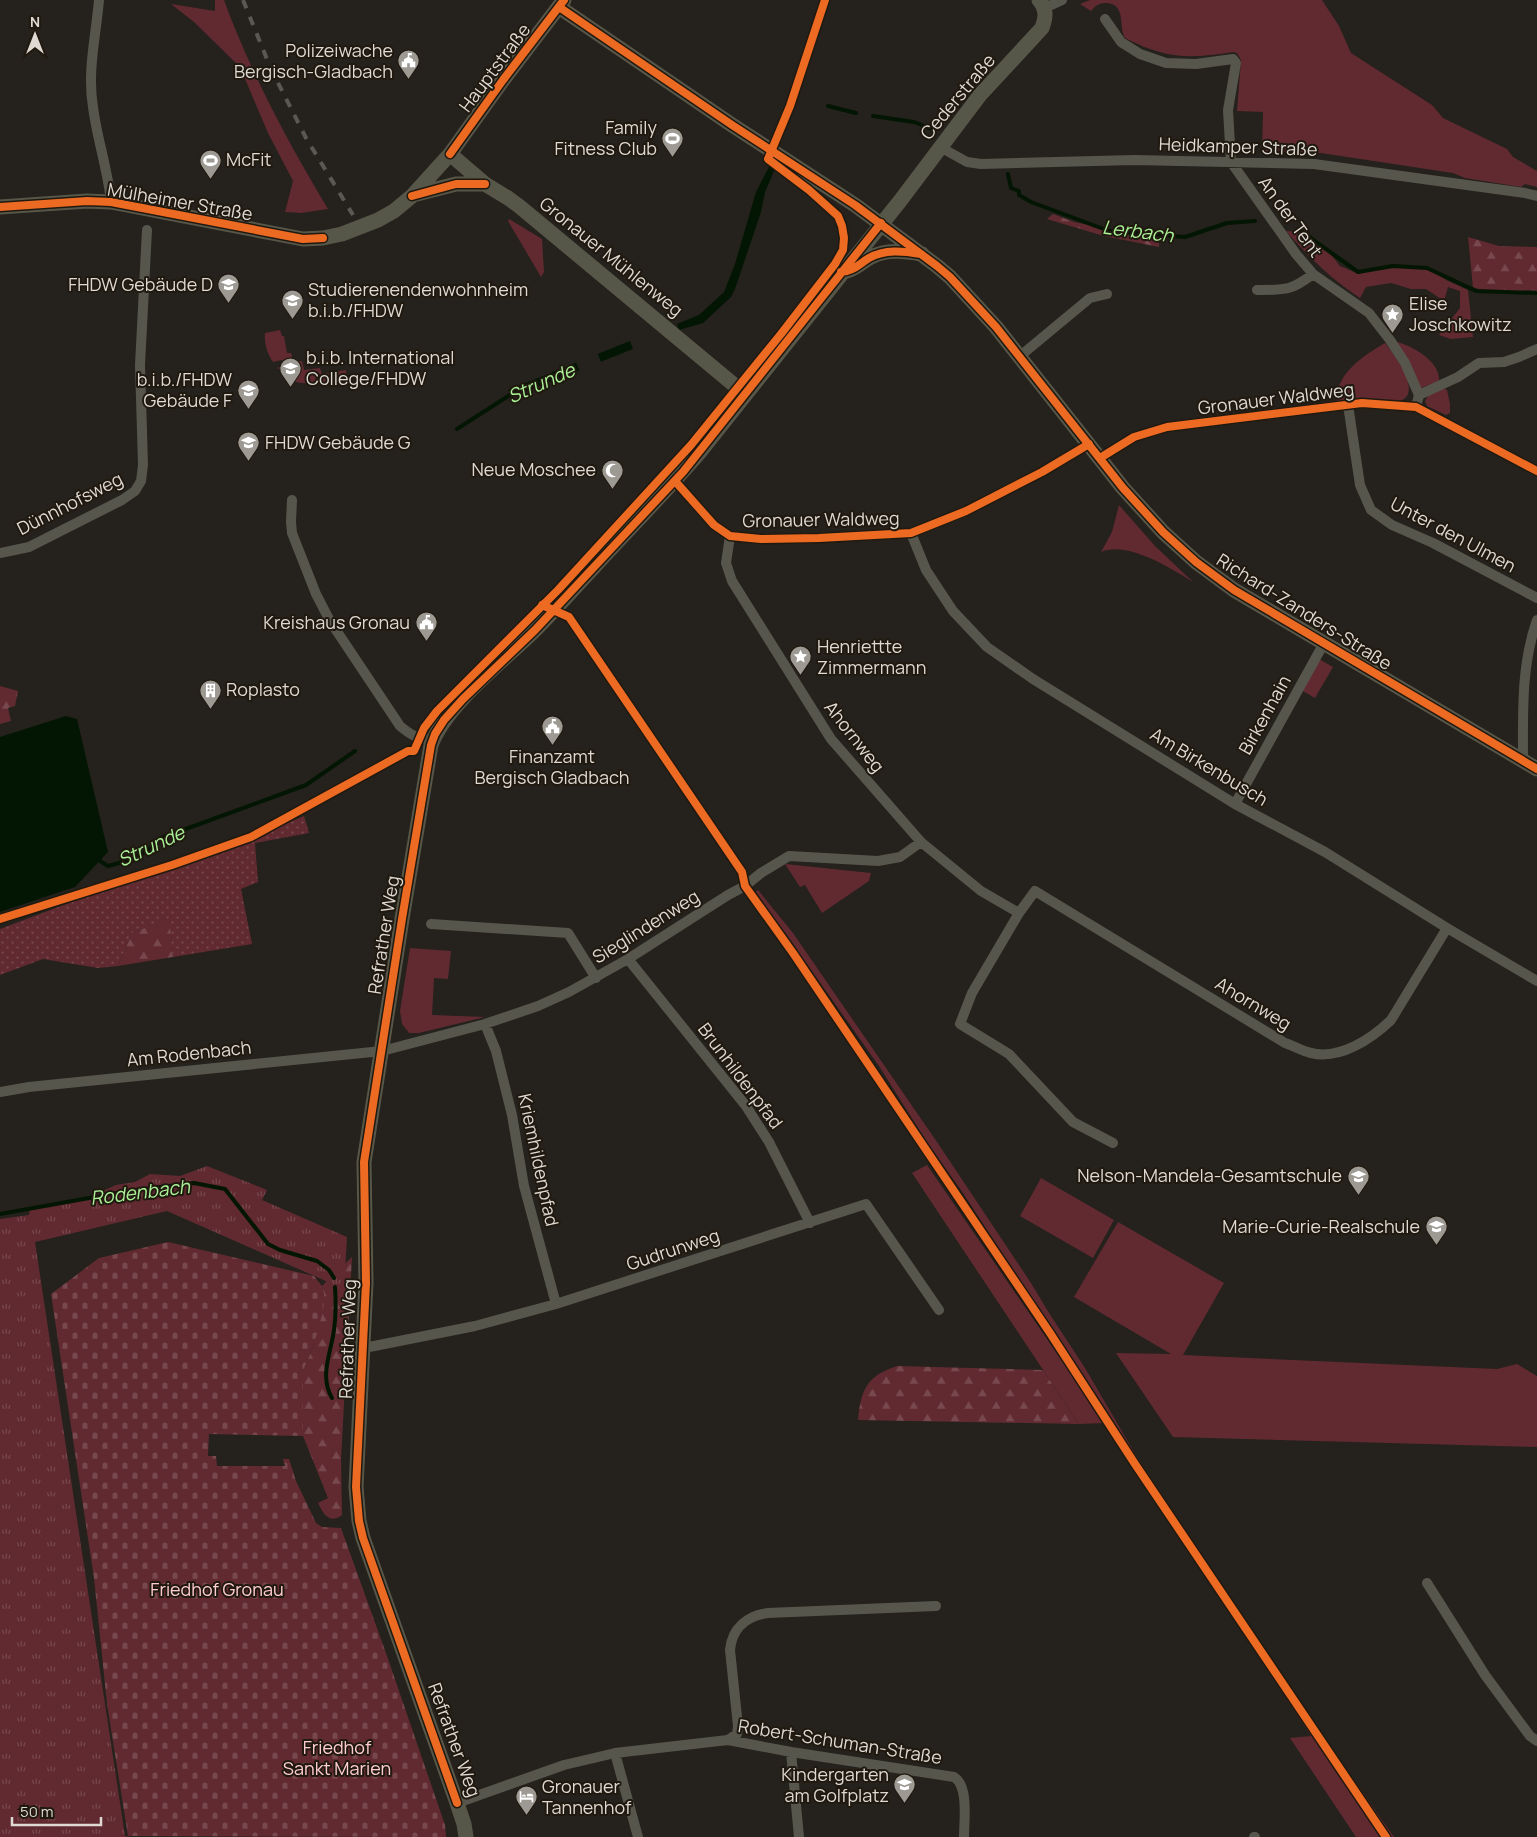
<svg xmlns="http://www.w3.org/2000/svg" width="1537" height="1837" viewBox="0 0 1537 1837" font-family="Manrope,sans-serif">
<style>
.grass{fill:#612a31}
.forest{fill:url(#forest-firs)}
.cemetery{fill:url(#cemetery-stones)}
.park{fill:url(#park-tufts)}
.garden{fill:url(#garden-dots)}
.water{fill:#031603}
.pier{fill:#25211c}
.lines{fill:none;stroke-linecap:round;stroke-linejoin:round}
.stream{stroke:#031603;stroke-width:4}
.street{stroke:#57564c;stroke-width:10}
.secondary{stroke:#575749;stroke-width:15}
.rail{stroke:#5a5852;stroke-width:4;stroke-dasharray:9 9;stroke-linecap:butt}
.cycleway-casing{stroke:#20190f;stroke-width:11}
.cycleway{stroke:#ed6a23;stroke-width:8}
.labels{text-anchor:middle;stroke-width:4;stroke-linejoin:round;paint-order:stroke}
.poi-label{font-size:18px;fill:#dedad3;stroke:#20190f;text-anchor:end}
.street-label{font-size:18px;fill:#dedad3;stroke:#20190f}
.park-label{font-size:18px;fill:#ffcdd0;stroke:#20190f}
.water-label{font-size:19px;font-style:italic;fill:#aaf197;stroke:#20190f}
</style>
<defs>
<pattern id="forest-firs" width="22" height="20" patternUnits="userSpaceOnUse" patternTransform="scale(1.25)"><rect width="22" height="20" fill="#612a31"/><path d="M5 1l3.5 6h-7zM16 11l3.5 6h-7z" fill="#77484e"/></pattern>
<pattern id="cemetery-stones" width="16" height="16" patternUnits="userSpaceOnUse" patternTransform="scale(1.25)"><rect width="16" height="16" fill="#612a31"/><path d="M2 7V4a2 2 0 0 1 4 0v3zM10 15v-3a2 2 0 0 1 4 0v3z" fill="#77484e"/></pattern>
<pattern id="park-tufts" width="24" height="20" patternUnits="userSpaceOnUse" patternTransform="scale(1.25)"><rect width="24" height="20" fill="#612a31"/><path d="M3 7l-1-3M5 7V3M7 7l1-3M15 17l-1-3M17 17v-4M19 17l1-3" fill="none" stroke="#77484e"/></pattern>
<pattern id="garden-dots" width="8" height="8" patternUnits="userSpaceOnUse" patternTransform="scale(1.25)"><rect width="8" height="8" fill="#612a31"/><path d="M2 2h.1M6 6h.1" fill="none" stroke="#77484e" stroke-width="1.8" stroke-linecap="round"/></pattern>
</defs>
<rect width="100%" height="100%" fill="#25211c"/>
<path class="grass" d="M215,0H224C251,74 288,142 328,209L301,213L285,212L293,181L268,133L240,67L194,22L171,4L215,11Z
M1090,0H1322L1339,26L1351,53L1432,105L1443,118L1507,149L1513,157L1537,171V187L1525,184L1521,187L1465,178L1453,173L1321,153L1262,151L1263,112L1237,111L1241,60L1237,53L1233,52C1189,59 1166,59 1125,38C1118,26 1127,3 1105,3C1099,3 1095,6 1091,11L1080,4Z
M509,219L542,239L544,272L541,277L508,221Z
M1286,231L1298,232L1325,247L1340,266L1359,274L1385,267L1428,269L1448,281L1468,290L1473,337L1451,339L1439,335L1460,308V291L1448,287L1444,301L1426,289H1411L1391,283L1366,287L1360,298C1330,278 1310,258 1286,231Z
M280,330L282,336H284L287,353H291L294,364L300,363L299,361H302L304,370L320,368L322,374L346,370L347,378C327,382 309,387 289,380L285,373L277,368L283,365L282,360L273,362C267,353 264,343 265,333Z
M1397,342C1413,346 1441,362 1439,381L1421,388Z
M1385,343C1393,353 1422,390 1402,400C1395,403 1376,399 1368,400C1357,400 1347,401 1337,402C1334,375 1364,355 1385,343Z
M1444,388L1447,390L1450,404V413L1446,415L1427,406L1425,401L1429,394Z
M1119,505L1155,546L1193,582C1173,569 1126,540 1101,552L1112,532Z
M1319,659L1333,667L1315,698L1301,690Z
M785,864L871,873L869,881L822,913L805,885L800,887Z
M758,890L793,933L937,1142L1031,1283L1049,1313L1085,1368L1137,1457L1304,1709L1394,1837H1356L1290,1738L1311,1736L1185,1545L1110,1421L963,1193L928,1144L879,1066L787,936L754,893Z
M410,948L451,951L448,979L434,978L432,1015L485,1017L419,1033H409L402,1024L400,1011Z
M927,1165L1105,1423L1079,1424L912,1173Z
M1041,1178L1114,1220L1093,1258L1020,1216Z
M1118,1222L1224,1283L1183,1355L1497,1369L1517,1364L1537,1376V1447L1173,1437L1116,1353L1171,1354L1074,1297Z"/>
<path class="forest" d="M1053,214L1074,222L1099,227L1114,235H1147L1159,237V247L1104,236L1047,219Z
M1468,237L1499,246L1537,247V291C1516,289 1494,296 1473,287Z
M0,686L18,691L15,706L8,708L11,721L0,724Z
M170,917L173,957L118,966L132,933Z
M352,1257L341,1459L342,1515C329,1525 323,1513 318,1503L328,1498L303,1436V1371L314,1344L324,1296L322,1286Z
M897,1366L1043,1370L1079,1424L858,1420C861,1389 867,1376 897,1366Z"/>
<path class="cemetery" d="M168,1242L314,1276L322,1286L324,1296L323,1311L314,1344L303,1371V1436L209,1434L208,1456H216L217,1466H285L283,1459H289L296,1481L316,1523L322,1527L341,1528L387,1656L445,1825L446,1837L128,1836L107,1704L94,1578L51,1294L99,1258Z"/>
<path class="park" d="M207,1166L267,1190L262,1200L347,1237L344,1289L167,1211L35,1242L125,1836L131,1837H0V1219L29,1215L30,1209L80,1201L116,1185L135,1182L150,1174L180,1176Z"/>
<path class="garden" d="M304,816L309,833L255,843L258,882L241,889L252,944L173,957L169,918L132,933L118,966L98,968L43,959L0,975V929L82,898L251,839Z"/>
<path class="water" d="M770,165L774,171L765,192L761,212L735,289L731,297L703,323L679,330L677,324L699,315L724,292L735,264L756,192Z
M630,341L633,349L512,397L508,390Z
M66,716L77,719L108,852L75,887L0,912V737Z"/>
<path class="pier" d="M597,352L602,364L580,372L575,360Z"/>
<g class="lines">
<path class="stream" d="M828,106L856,113
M873,116L914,122L932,129
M1008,174L1011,188L1019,191V195L1031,202L1109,231L1185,237L1227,223L1255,221
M1298,229L1358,272L1393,266L1427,268L1476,291L1537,293
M457,429L513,393
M99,858L100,861L108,866C128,861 148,854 161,838L306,785L355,751
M0,1214L128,1191L194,1183L225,1189L268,1244L280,1250L317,1261L329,1270L334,1278
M332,1398C319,1376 331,1353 334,1330C336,1316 336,1302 335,1287"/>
<path class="street" d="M99,0C96,35 87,72 93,107C97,139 108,170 111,202
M1045,8L1062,0
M1105,19L1121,42L1140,54L1166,63L1196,64L1233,59L1236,63L1228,110L1231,162L1296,254L1313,274L1369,313L1390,340L1405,363L1419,395L1416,407
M940,147L967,162L981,164L1134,160L1314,164L1525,193L1537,196
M1257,290C1285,290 1291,291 1313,274
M1019,357L1090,298L1107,294
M1419,395L1458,377L1479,363L1504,362L1519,357L1537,349
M1348,405L1360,485L1371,510L1392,525L1433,543L1537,598
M1100,458L1134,437L1167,427L1362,403L1416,407L1537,471
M675,481L714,525L730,536L761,539L819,538L911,533L966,511L1042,472L1089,444
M292,500L291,522L292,533L316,594L330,621L400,726C412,736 418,739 433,739
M911,533L926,570L953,611L987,647L1033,679L1235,804L1325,852L1447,928L1537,981
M730,536L726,563L732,581L831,739L921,842L981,891L1019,913L1035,891L1285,1043C1294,1046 1302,1051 1311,1053C1340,1060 1371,1039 1391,1020L1447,928
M0,553L29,547L122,500L135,491L141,481L143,465L140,365L147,230
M1523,760C1523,712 1521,666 1537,620
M1235,804L1324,643
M1019,913L972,993L960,1024L1009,1054L1073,1122L1113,1143
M431,924L568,933L596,978
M628,959L746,1106L769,1142L810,1223
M485,1024L496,1051L512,1115L524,1186L556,1304
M0,1092L29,1087L382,1051L485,1024L538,1006L569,992L628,959L728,895L745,886L761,873L789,856L878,861L900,857L921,842
M364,1348L475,1326L556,1304L866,1204L939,1310
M1427,1583L1485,1675L1530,1736L1537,1741
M728,1740L737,1734L738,1726L730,1650C732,1628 747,1616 768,1613L936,1606
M791,1752L799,1837
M615,1753L638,1837
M457,1803L564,1765L594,1758L615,1753L728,1740L791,1752L954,1777C969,1786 964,1821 964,1837
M1254,1837H1255"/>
<path class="secondary" d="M559,7L732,125L855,205L937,266L950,277L996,327L1123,488L1163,532L1196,562L1234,590L1537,769
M450,154L485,184L508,198L519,206L745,394
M413,195L456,184H485
M0,207L87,201L111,202L303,239L323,238L342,234L378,220L394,211L412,196L450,154L503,80L564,0
M843,272C855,270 860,263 871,257C887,249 904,251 922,254
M466,1837L464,1824L457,1803L363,1538L359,1521L356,1487L366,1283L364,1162L402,919L431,745C446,705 503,661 534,631C555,610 574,588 594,567C629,529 665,492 699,453L900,201L980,95L1042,28C1046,17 1047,9 1039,0"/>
<path class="rail" d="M243,0L271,69L306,138L353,215"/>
<defs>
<path id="cycleway" d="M559,7L732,125L855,205L937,266L950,277L996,327L1123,488L1163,532L1196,562L1234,590L1537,769
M450,154L503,80L564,0
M412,196L456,184H485
M0,207L87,201L111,202L303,239L323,238
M841,272C854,271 859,264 869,258C885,249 903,251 921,254
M1100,458L1134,437L1167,427L1362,403L1416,407L1537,471
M675,481L714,525L730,536L761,539L819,538L911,533L966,511L1042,472L1089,444
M542,605L569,617L742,872L745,886L793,953L1050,1333L1135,1464L1386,1837
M0,919L172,865L251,837L408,751H414L424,728L437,711L558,590L691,445L781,334L835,264L843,250L844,238L842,226L838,216L809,190L768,159L790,106L825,0
M457,1803L363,1538L359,1521L356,1487L366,1283L364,1162L402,919L431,745L435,734L444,720L463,699L535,630L683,472L881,223"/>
</defs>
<use href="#cycleway" class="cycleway-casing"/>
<use href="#cycleway" class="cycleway"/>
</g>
<defs>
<symbol id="civic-pin" viewBox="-11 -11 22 30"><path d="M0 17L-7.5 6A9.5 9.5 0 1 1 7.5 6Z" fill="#9d9993" stroke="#20190f"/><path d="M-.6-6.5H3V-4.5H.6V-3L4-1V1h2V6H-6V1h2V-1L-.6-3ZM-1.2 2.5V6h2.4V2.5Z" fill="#fff"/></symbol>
<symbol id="stadium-pin" viewBox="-11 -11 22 30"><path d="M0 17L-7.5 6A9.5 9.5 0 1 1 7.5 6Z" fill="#9d9993" stroke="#20190f"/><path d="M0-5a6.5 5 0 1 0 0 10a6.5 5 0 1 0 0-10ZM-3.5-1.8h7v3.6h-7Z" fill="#fff"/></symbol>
<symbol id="university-pin" viewBox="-11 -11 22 30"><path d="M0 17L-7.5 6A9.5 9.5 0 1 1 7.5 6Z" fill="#9d9993" stroke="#20190f"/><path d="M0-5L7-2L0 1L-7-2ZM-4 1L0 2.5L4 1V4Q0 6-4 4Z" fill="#fff"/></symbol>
<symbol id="sight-pin" viewBox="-11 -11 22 30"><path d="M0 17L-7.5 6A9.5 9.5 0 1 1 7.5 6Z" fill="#9d9993" stroke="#20190f"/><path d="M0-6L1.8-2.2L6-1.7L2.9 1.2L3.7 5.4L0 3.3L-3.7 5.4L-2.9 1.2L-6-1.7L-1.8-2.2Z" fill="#fff"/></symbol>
<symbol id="mosque-pin" viewBox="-11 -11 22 30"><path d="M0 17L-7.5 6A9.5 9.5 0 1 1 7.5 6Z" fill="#9d9993" stroke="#20190f"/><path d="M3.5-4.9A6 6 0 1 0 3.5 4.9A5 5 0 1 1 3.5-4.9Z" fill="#fff"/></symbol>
<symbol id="building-pin" viewBox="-11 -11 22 30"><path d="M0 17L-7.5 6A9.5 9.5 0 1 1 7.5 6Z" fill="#9d9993" stroke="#20190f"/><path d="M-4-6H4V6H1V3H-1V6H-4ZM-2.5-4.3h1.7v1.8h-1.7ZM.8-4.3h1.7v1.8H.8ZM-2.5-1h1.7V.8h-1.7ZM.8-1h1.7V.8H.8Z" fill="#fff"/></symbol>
<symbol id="school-pin" viewBox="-11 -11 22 30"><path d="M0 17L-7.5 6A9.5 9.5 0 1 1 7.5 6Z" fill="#9d9993" stroke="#20190f"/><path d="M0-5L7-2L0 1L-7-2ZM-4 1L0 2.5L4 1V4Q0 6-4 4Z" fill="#fff"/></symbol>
<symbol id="hotel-pin" viewBox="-11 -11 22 30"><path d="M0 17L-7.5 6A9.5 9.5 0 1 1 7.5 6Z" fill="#9d9993" stroke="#20190f"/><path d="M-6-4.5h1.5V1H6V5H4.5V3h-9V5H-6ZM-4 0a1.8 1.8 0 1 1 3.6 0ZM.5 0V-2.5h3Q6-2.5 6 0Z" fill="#fff"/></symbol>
</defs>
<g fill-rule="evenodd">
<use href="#civic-pin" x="396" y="48" width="25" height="34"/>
<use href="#stadium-pin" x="660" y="126" width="25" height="34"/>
<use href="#stadium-pin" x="198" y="148" width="25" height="34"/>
<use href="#university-pin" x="216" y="272" width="25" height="34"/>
<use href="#university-pin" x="280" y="288" width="25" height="34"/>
<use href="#sight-pin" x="1380" y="302" width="25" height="34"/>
<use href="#university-pin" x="278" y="356" width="25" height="34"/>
<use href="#university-pin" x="236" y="378" width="25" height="34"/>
<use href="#university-pin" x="236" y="430" width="25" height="34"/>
<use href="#mosque-pin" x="600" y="458" width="25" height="34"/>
<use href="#civic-pin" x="414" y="610" width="25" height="34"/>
<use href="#sight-pin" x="788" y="644" width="25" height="34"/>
<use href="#building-pin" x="198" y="678" width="25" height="34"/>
<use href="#civic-pin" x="540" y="714" width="25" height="34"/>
<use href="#school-pin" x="1346" y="1164" width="25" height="34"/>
<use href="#school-pin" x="1424" y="1214" width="25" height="34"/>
<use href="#school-pin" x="892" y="1772" width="25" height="34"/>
<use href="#hotel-pin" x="514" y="1784" width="25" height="34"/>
</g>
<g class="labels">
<g class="poi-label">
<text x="393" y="57">Polizeiwache<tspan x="393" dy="21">Bergisch-Gladbach</tspan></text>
<text x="657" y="134">Family<tspan x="657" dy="21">Fitness Club</tspan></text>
<text x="226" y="166" text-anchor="start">McFit</text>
<text x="213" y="291">FHDW Gebäude D</text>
<text x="308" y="296" text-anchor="start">Studierenendenwohnheim<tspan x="308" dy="21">b.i.b./FHDW</tspan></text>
<text x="1409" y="310" text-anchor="start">Elise<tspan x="1409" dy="21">Joschkowitz</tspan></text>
<text x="306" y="364" text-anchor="start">b.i.b. International<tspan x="306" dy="21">College/FHDW</tspan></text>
<text x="232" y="386">b.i.b./FHDW<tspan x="232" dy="21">Gebäude F</tspan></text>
<text x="265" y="449" text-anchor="start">FHDW Gebäude G</text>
<text x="596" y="476">Neue Moschee</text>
<text x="410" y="629">Kreishaus Gronau</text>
<text x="817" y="653" text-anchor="start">Henriettte<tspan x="817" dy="21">Zimmermann</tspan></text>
<text x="226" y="696" text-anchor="start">Roplasto</text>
<text x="552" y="763" text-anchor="middle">Finanzamt<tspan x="552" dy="21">Bergisch Gladbach</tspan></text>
<text x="1342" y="1182">Nelson-Mandela-Gesamtschule</text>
<text x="1420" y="1233">Marie-Curie-Realschule</text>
<text x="889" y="1781">Kindergarten<tspan x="889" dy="21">am Golfplatz</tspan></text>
<text x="542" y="1793" text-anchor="start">Gronauer<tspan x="542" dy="21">Tannenhof</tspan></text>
</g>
<g class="street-label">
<text transform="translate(495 68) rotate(-53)" y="6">Hauptstraße</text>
<text transform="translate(958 97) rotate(-50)" y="6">Cederstraße</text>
<text transform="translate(1238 147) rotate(2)" y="6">Heidkamper Straße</text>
<text transform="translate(180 202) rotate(10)" y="6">Mülheimer Straße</text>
<text transform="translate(1290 217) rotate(54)" y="6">An der Tent</text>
<text transform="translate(611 257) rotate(39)" y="6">Gronauer Mühlenweg</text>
<text transform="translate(1276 399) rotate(-7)" y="6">Gronauer Waldweg</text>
<text transform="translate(70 504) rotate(-27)" y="6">Dünnhofsweg</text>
<text transform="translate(821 520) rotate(-1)" y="6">Gronauer Waldweg</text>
<text transform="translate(1453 535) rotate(28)" y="6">Unter den Ulmen</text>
<text transform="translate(1304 612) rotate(32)" y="6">Richard-Zanders-Straße</text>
<text transform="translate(1265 715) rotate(-61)" y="6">Birkenhain</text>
<text transform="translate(854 737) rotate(52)" y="6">Ahornweg</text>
<text transform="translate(1209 767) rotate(31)" y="6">Am Birkenbusch</text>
<text transform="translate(646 927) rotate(-32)" y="6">Sieglindenweg</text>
<text transform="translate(384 935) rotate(-81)" y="6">Refrather Weg</text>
<text transform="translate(1253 1004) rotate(31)" y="6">Ahornweg</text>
<text transform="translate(189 1054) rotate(-6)" y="6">Am Rodenbach</text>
<text transform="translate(740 1076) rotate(53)" y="6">Brunhildenpfad</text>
<text transform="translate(538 1160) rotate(78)" y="6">Kriemhildenpfad</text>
<text transform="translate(673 1250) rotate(-18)" y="6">Gudrunweg</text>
<text transform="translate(348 1339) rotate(-88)" y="6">Refrather Weg</text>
<text transform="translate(454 1740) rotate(70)" y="6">Refrather Weg</text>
<text transform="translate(840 1742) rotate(9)" y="6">Robert-Schuman-Straße</text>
</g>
<g class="park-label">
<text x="217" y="1596">Friedhof Gronau</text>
<text x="337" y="1754">Friedhof<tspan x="337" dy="21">Sankt Marien</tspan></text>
</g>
<g class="water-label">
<text transform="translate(1138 231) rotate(7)" y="7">Lerbach</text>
<text transform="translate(541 383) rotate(-24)" y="7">Strunde</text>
<text transform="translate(151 846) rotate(-25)" y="7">Strunde</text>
<text transform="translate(140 1192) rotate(-7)" y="7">Rodenbach</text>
</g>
</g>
<g transform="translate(35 35)" stroke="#20190f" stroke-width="4" paint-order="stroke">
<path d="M0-4L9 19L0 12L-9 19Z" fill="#dedad3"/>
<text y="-8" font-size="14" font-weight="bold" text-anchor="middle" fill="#dedad3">N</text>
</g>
<path d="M12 1817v8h89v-8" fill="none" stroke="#dedad3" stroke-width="2.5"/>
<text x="20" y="1817" font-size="15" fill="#dedad3" stroke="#20190f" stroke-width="4" paint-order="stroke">50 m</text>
</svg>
